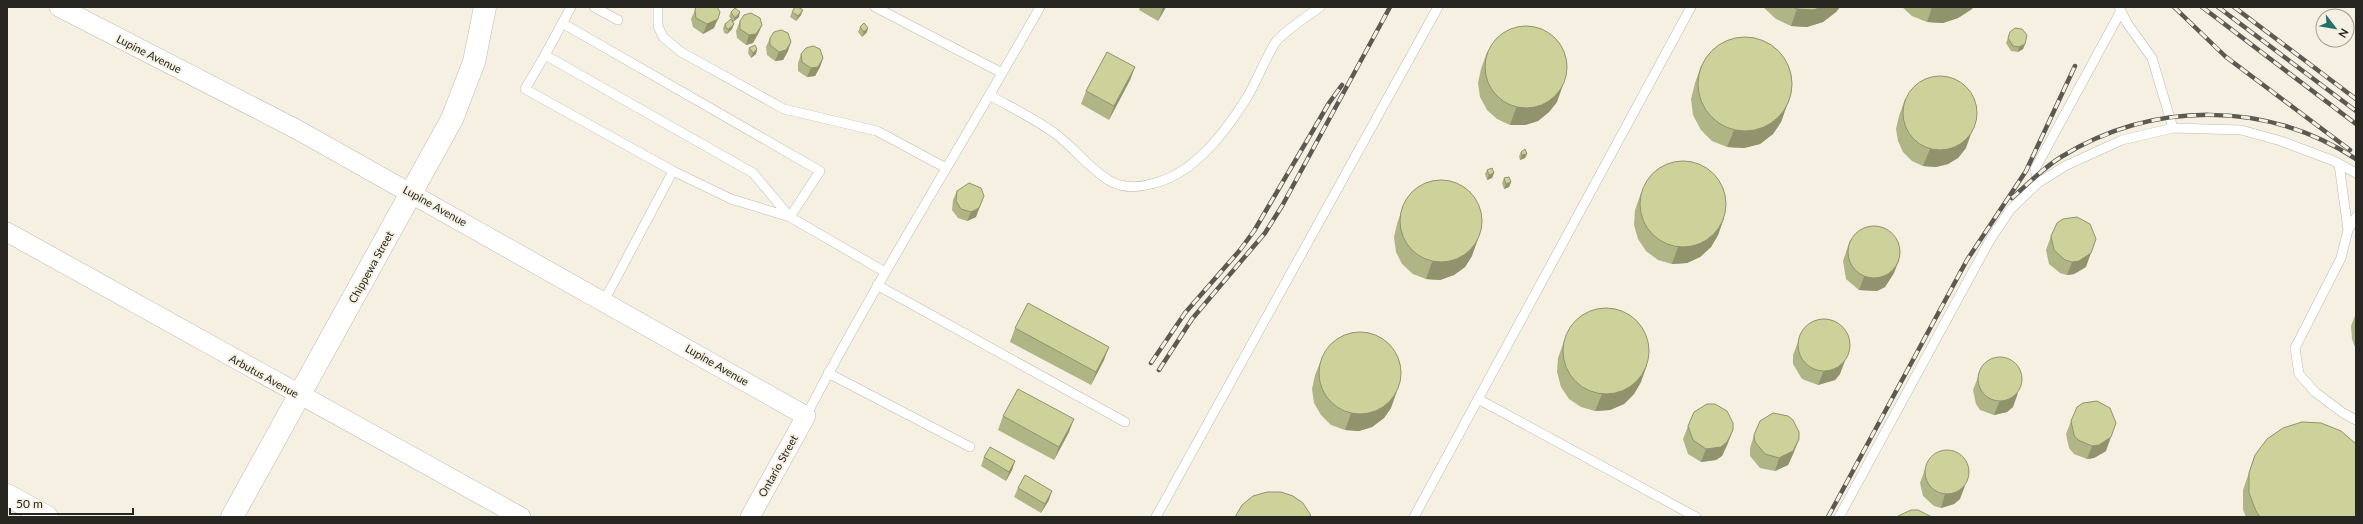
<svg xmlns="http://www.w3.org/2000/svg" width="2363" height="524" viewBox="0 0 2363 524" font-family="Lato,sans-serif">
<style>
.lines{fill:none;stroke-linecap:round;stroke-linejoin:round}
.service-casing{stroke:#bfbbac;stroke-width:10}
.minor-casing{stroke:#bfbbac;stroke-width:20}
.tertiary-casing{stroke:#bfbbac;stroke-width:23}
.primary-casing{stroke:#bfbbac;stroke-width:23}
.service{stroke:#fff;stroke-width:9}
.minor{stroke:#fff;stroke-width:19}
.tertiary{stroke:#fff;stroke-width:22}
.primary{stroke:#fff;stroke-width:22}
.rail-casing{stroke:#5b5951;stroke-width:4.5}
.rail{stroke:#f5f0e1;stroke-width:3;stroke-dasharray:9;stroke-linecap:butt}
.wall{fill:#b0b585}
.shaded-wall{fill:#90936c}
.building{fill:#cdd29b;stroke:#90936c}
.labels{text-anchor:middle;stroke-width:3.5;stroke-linejoin:round;paint-order:stroke}
.street-label{font-size:11px;fill:#272620;stroke:#f5f0e1}
</style>
<rect width="100%" height="100%" fill="#f5f0e1"/>
<g class="lines">
<defs>
<path id="service" d="M594,7L618,20
M658,7V26L663,37L681,52L784,109L877,131L946,168
M875,7L1002,73
M2119,7L2127,23L2152,58L2173,128
M562,23L820,171L790,217
M545,55L571,7
M989,95C1012,108 1036,119 1057,135C1075,149 1090,169 1110,181C1123,188 1137,188 1151,184C1193,175 1224,134 1246,99C1257,81 1264,61 1275,43C1282,33 1309,15 1320,7
M2339,164L2348,230
M2038,183L2065,166L2122,140L2173,128L2241,130L2281,141L2334,161L2356,173
M790,217L753,173L545,55L525,89L673,171L731,199L790,217L885,272
M2356,217L2348,230L2341,258L2295,348L2299,374L2315,392L2343,413L2356,420
M877,285L1125,422
M604,301L673,171
M828,373L970,447
M1478,399L1696,517
M806,416C879,276 963,144 1040,7
M1156,517L1438,7
M1414,517L1691,7
M1839,517L1990,240L2010,210L2038,183L2035,169L2121,11"/>
<path id="minor" d="M59,7L298,130L806,416L750,517
M7,232L521,517"/>
<path id="tertiary" d="M7,495L47,517"/>
<path id="primary" d="M232,517L452,119L474,62L485,7"/>
</defs>
<use href="#service" class="service-casing"/>
<use href="#minor" class="minor-casing"/>
<use href="#tertiary" class="tertiary-casing"/>
<use href="#primary" class="primary-casing"/>
<use href="#service" class="service"/>
<use href="#minor" class="minor"/>
<use href="#tertiary" class="tertiary"/>
<use href="#primary" class="primary"/>
<defs>
<path id="rail" d="M2174,7L2226,57L2350,150
M2202,7L2356,124
M2218,7L2356,111
M2234,7L2356,99
M2012,198C2028,184 2043,168 2061,157C2152,101 2266,100 2356,159
M1151,363L1185,313L1240,250L1254,231L1329,103L1342,85
M1159,370L1192,319L1265,233L1282,206L1390,7
M1828,517L1967,260L2026,171L2075,66"/>
</defs>
<use href="#rail" class="rail-casing"/>
<use href="#rail" class="rail"/>
</g>
<path class="wall" d="M1140,7H1166L1158,21L1139,10Z
M1763,7H1840L1836,12L1823,22L1807,27L1791,26L1776,19Z
M1902,7H1973L1972,9L1958,18L1943,23L1927,22L1912,16Z
M695,10L714,28L703,34L693,27L691,19Z
M731,12L739,17L733,22L729,16Z
M792,12L801,15L796,21L790,17Z
M740,21L762,25L758,34L753,43L746,45L737,38L736,31Z
M725,24L732,29L727,34L724,33L723,28Z
M860,27L867,32L862,37L858,32Z
M2010,32L2025,44L2023,49L2018,52L2011,51L2006,43Z
M770,38L788,51L783,60L775,61L767,55L766,47Z
M749,48L757,49L756,54L751,58L748,53Z
M1487,52L1557,102L1549,112L1538,121L1525,125H1510L1497,119L1487,110L1480,97L1478,83L1481,69Z
M801,54L823,58L820,67L815,76L807,77L798,71V63Z
M1701,66L1787,105L1781,122L1773,134L1760,144L1744,148L1727,147L1712,141L1701,130L1693,115L1691,99L1695,83Z
M1135,67L1130,80L1109,120L1081,104L1086,91Z
M1905,99L1966,148L1958,158L1948,164L1936,167L1923,166L1912,161L1903,152L1898,141L1896,129L1899,116Z
M1521,152L1527,154L1525,158L1520,160L1519,156Z
M1487,170L1494,173L1492,178L1487,180L1485,174Z
M1504,178L1511,182L1509,187L1504,189L1502,183Z
M957,191L976,217L967,221L958,218L952,210L953,200Z
M1641,193L1724,218L1718,235L1711,247L1700,257L1687,263L1672,264L1658,260L1646,251L1638,239L1634,225L1635,210Z
M1403,206L1472,256L1465,267L1454,275L1440,280L1426,279L1413,274L1402,264L1396,252L1394,237L1397,224Z
M2051,236L2086,267L2074,274L2067,275L2060,273L2049,264L2046,250Z
M1850,240L1894,273L1885,287L1877,291L1859,290L1846,279L1843,261Z
M2356,313V350L2352,339L2351,326Z
M1015,328L1104,360L1091,385L1010,342Z
M1564,341L1641,382L1634,394L1624,404L1610,410L1595,411L1581,407L1569,399L1561,387L1557,372L1558,358Z
M1798,342L1840,374L1835,380L1818,385L1802,379L1793,364V355Z
M1322,358L1391,408L1384,418L1372,427L1359,431L1345,430L1331,425L1321,415L1314,403L1312,389L1315,375Z
M1978,377L2013,407L2007,412L1994,415L1980,410L1976,404L1973,390Z
M1003,416L1069,432L1054,460L998,430Z
M2071,421L2106,451L2094,458L2087,459L2074,454L2069,448L2066,434Z
M1688,426L1728,443L1722,456L1716,460L1701,462L1688,454L1683,439Z
M1754,435L1794,452L1788,465L1775,471L1760,468L1750,456V448Z
M2255,455L2356,517H2246L2243,510V490Z
M984,457L1015,461L1012,470L1006,481L981,466Z
M1925,469L1960,499L1954,504L1941,508L1934,506L1923,496L1920,483Z
M1018,488L1049,500L1041,513L1014,497Z"/>
<path class="shaded-wall" d="M1163,7H1166L1158,21Z
M1823,7H1840L1836,12L1823,22L1807,27L1791,26L1797,9Z
M1932,7H1973L1972,9L1958,18L1943,23L1927,22Z
M803,10L801,15L796,21L798,16Z
M740,12L739,17L733,22L735,18Z
M718,19L714,28L703,34L707,24Z
M734,24L732,29L727,34L729,29Z
M762,25L758,34L753,43L746,45L749,35Z
M868,28L867,32L862,37L864,32Z
M791,42L788,51L783,60L775,61L779,52Z
M2025,44L2023,49L2018,52L2019,47Z
M757,49L756,54L751,58L753,53Z
M823,58L820,67L815,76L807,77L811,68Z
M1135,67L1130,80L1109,120L1114,106Z
M1563,85L1557,102L1549,112L1538,121L1525,125H1510L1516,108Z
M1787,105L1781,122L1773,134L1760,144L1744,148L1727,147L1734,130Z
M1976,120L1966,148L1958,158L1948,164L1936,167L1923,166L1930,149Z
M1527,154L1525,158L1520,160L1522,155Z
M1494,173L1492,178L1487,180L1489,175Z
M1511,182L1509,187L1504,189L1506,184Z
M984,196L976,217L967,221L971,212Z
M1724,218L1718,235L1711,247L1700,257L1687,263L1672,264L1678,247Z
M1478,239L1472,256L1465,267L1454,275L1440,280L1426,279L1432,262Z
M2091,253L2086,267L2074,274L2067,275L2072,262Z
M1899,260L1894,273L1885,287L1877,291L1859,290L1864,277Z
M1109,347L1104,360L1091,385L1096,372Z
M1845,361L1840,374L1835,380L1818,385L1823,372Z
M1647,365L1641,382L1634,394L1624,404L1610,410L1595,411L1602,394Z
M1397,391L1391,408L1384,418L1372,427L1359,431L1345,430L1351,413Z
M2018,393L2013,407L2007,412L1994,415L1999,402Z
M1074,419L1069,432L1054,460L1059,447Z
M1733,430L1728,443L1722,456L1716,460L1701,462L1706,449Z
M2111,437L2106,451L2094,458L2087,459L2092,446Z
M1799,439L1794,452L1788,465L1775,471L1779,458Z
M1015,461L1012,470L1006,481L1009,472Z
M1965,486L1960,499L1954,504L1941,508L1945,494Z
M1052,491L1049,500L1041,513L1045,504Z"/>
<path class="building" d="M696,7H717L720,12L718,19L707,24L696,18L695,10Z
M795,7H798L803,10L798,16L792,12Z
M1793,7H1823L1813,10L1797,9Z
M735,8L740,12L735,18L731,12Z
M751,13L760,18L762,25L756,34L749,35L740,29V21L744,15Z
M731,19L734,24L729,29L726,28L725,24Z
M864,23L868,28L864,32L860,27Z
M1485 67a41 41 0 1 1 82 0a41 41 0 1 1-82 0Z
M2015,28L2022,29L2027,35L2025,44L2019,47L2013,46L2008,38L2010,32Z
M781,30L788,33L791,42L786,50L779,52L770,45V38L774,32Z
M1698 84a47 47 0 1 1 94 0a47 47 0 1 1-94 0Z
M755,45L757,49L753,53L749,48Z
M813,46L820,49L823,58L818,67L811,68L802,62L801,54L806,48Z
M1107,52L1135,67L1114,106L1086,91Z
M1903 113a37 37 0 1 1 74 0a37 37 0 1 1-74 0Z
M1525,149L1527,154L1522,155L1521,152Z
M1640 204a43 43 0 1 1 86 0a43 43 0 1 1-86 0Z
M1492,168L1494,173L1489,175L1487,170Z
M1509,177L1511,182L1506,184L1504,178Z
M1400 221a41 41 0 1 1 82 0a41 41 0 1 1-82 0Z
M969,183L981,188L984,196L979,208L971,212L961,209L956,201L957,191Z
M2077,217L2090,224L2096,239L2091,253L2079,261L2072,262L2065,260L2054,250L2051,236L2057,223L2063,219Z
M1848 252a26 26 0 1 1 52 0a26 26 0 1 1-52 0Z
M1028,303L1109,347L1096,372L1015,328Z
M1563 351a43 43 0 1 1 86 0a43 43 0 1 1-86 0Z
M1798 345a26 26 0 1 1 52 0a26 26 0 1 1-52 0Z
M1319 373a41 41 0 1 1 82 0a41 41 0 1 1-82 0Z
M1978 379a22 22 0 1 1 44 0a22 22 0 1 1-44 0Z
M1018,389L1074,419L1059,447L1003,416Z
M2097,401L2110,408L2116,423L2111,437L2099,445L2092,446L2078,440L2074,435L2071,421L2077,407L2083,403Z
M1707,404H1715L1727,411L1733,423V430L1727,442L1721,447L1706,449L1693,440L1688,426L1694,412Z
M1773,413L1788,416L1793,420L1799,432V439L1793,451L1779,458L1765,454L1755,442L1754,435L1760,421Z
M2302,422L2321,423L2341,431L2356,444V517H2260L2256,511L2249,493V473L2255,455L2267,439L2283,428Z
M990,447L1015,461L1009,472L984,457Z
M1925 472a22 22 0 1 1 44 0a22 22 0 1 1-44 0Z
M1025,475L1052,491L1045,504L1018,488Z
M1267,492H1281L1293,496L1303,503L1310,514L1311,517H1235L1242,505L1253,496Z
M1911,510H1918L1932,517H1898V516Z"/>
<g class="labels">
<g class="street-label">
<text transform="translate(149 54) rotate(27)" y="4">Lupine Avenue</text>
<text transform="translate(435 206) rotate(29)" y="4">Lupine Avenue</text>
<text transform="translate(371 267) rotate(-61)" y="4">Chippewa Street</text>
<text transform="translate(717 365) rotate(30)" y="4">Lupine Avenue</text>
<text transform="translate(264 376) rotate(29)" y="4">Arbutus Avenue</text>
<text transform="translate(778 466) rotate(-61)" y="4">Ontario Street</text>
</g>
</g>
<rect width="2363" height="524" fill="none" stroke="#272620" stroke-width="16"/>
<g transform="translate(2335 28) rotate(121)"><circle r="19" fill="#f5f0e1" stroke="#a39f94"/>
<path d="M0-3L7 15L0 10L-7 15Z" fill="#266f6b"/>
<text y="-6" font-size="11" font-weight="bold" text-anchor="middle" fill="#272620">N</text>
</g>
<path d="M10 508v6h123v-6" fill="none" stroke="#272620" stroke-width="2"/>
<text x="16" y="508" font-size="12" fill="#272620" stroke="#f5f0e1" stroke-width="3" paint-order="stroke">50 m</text>
</svg>
